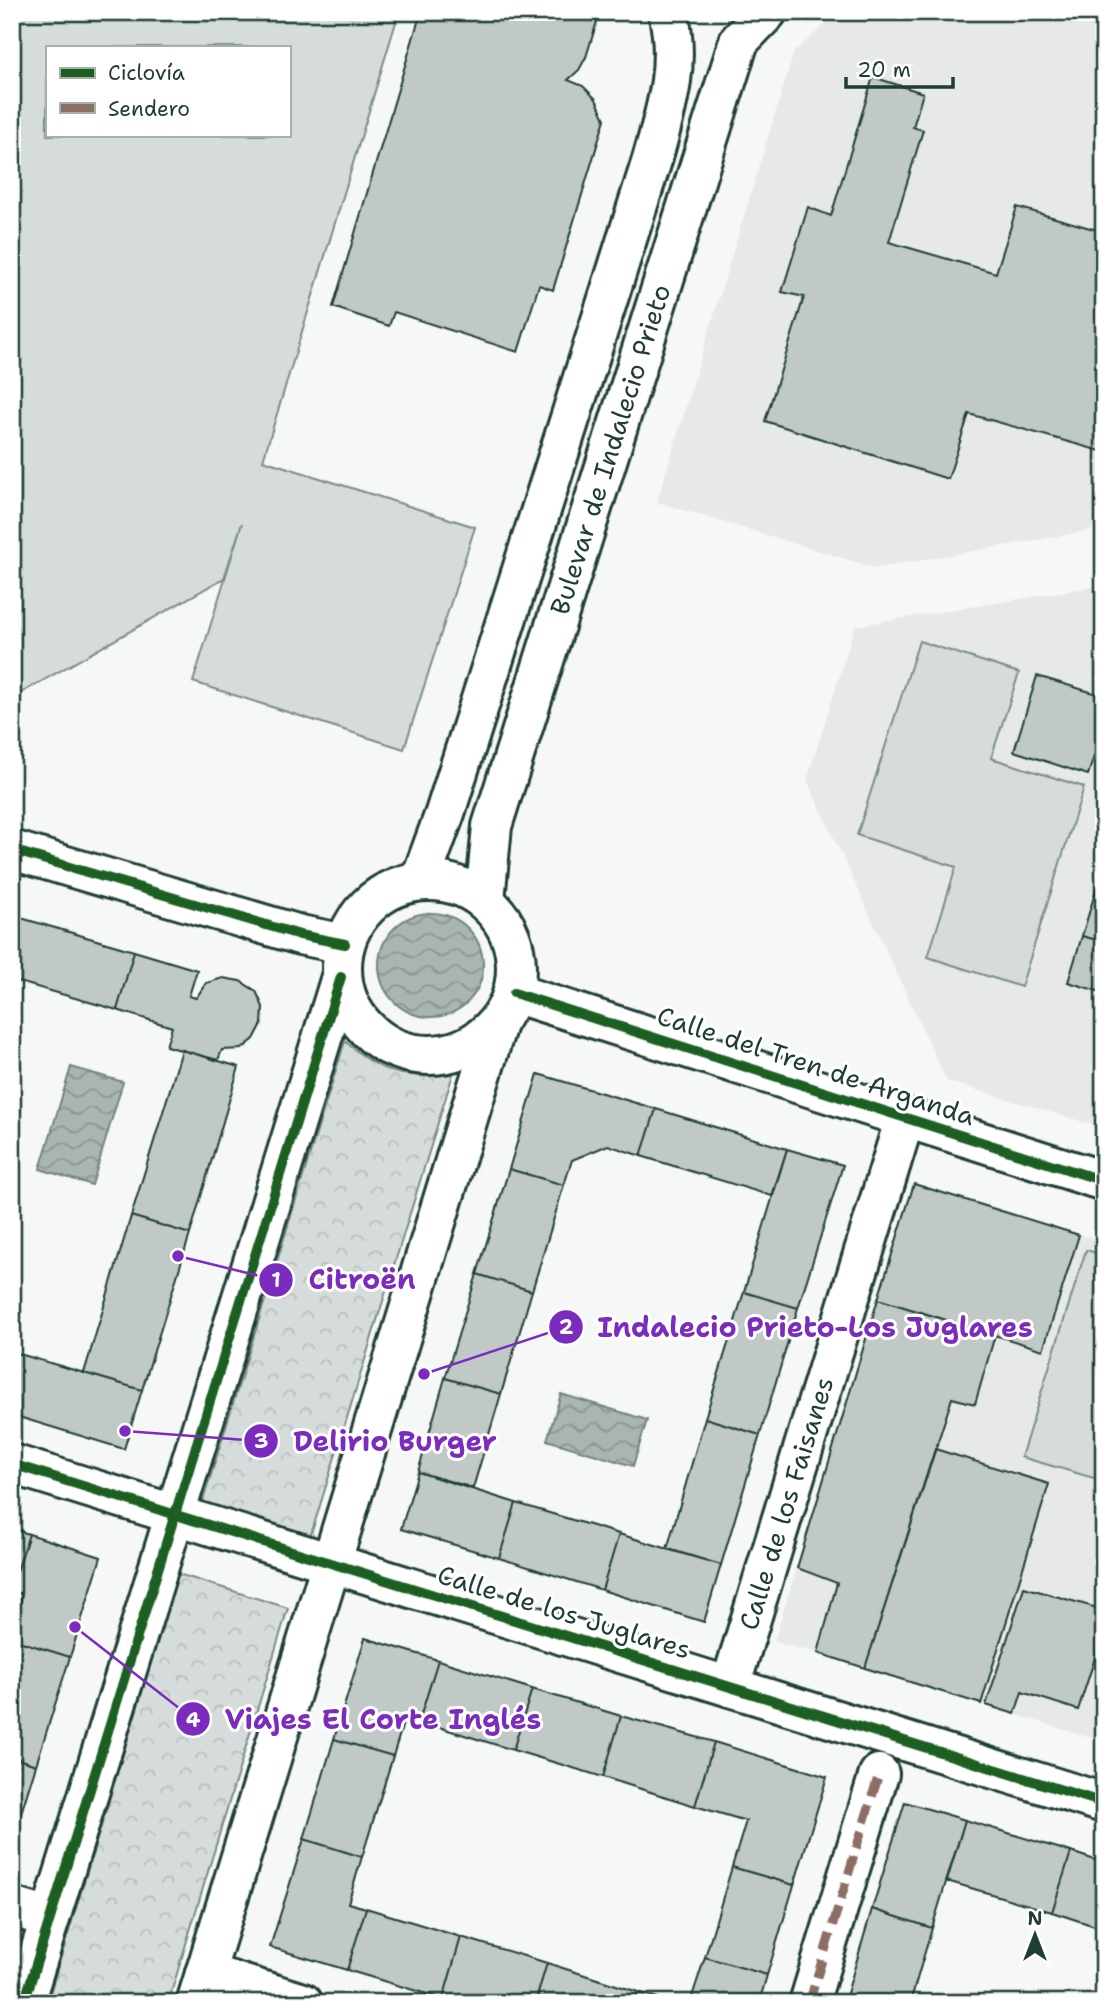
<svg xmlns="http://www.w3.org/2000/svg" width="1116" height="2015" viewBox="0 0 1116 2015" font-family="'Shantell Sans',sans-serif">
<style>
.built{fill:#e6e9e8}
.green{fill:#d6dcdb;stroke:#7a8c88;stroke-width:2;fill-rule:evenodd}
.forest{fill:url(#forest-crowns);stroke:#7a8c88;stroke-width:2}
.water{fill:url(#water-waves);stroke:#72857f;stroke-width:2}
.building{fill:#c0c9c6;stroke:#1f3d34;stroke-width:2}
.lines{fill:none;stroke-linecap:round;stroke-linejoin:round}
.minor-casing{stroke:#1f3d34;stroke-width:44}
.minor{stroke:#fff;stroke-width:38}
.quiet{stroke:#8d6e63;stroke-width:9;stroke-dasharray:18 9;stroke-linecap:butt}
.cycleway-casing{stroke:#fff;stroke-width:15}
.cycleway{stroke:#1b5e20;stroke-width:10}
.labels{text-anchor:middle;stroke-width:6;stroke-linejoin:round;paint-order:stroke}
.street-label{font-size:26px;fill:#1f3d34;stroke:#fff}
.leader{fill:none;stroke:#7b2cbf;stroke-width:2.5}
.callout-dot{fill:#7b2cbf;stroke:#fff;stroke-width:2.5}
.mark-label{font-size:21px;text-anchor:middle;font-weight:bold;fill:#fff}
.callout-label{font-size:28px;text-anchor:middle;font-weight:bold;fill:#7b2cbf;stroke:#fff;stroke-width:6;stroke-linejoin:round;paint-order:stroke}
</style>
<defs>
<pattern id="forest-crowns" width="20" height="18" patternUnits="userSpaceOnUse" patternTransform="scale(1.75)"><rect width="20" height="18" fill="#d6dcdb"/><path d="M2 6a3 3 0 1 1 6 0M12 15a3 3 0 1 1 6 0" fill="none" stroke="#b7bebd"/></pattern>
<pattern id="water-waves" width="16" height="10" patternUnits="userSpaceOnUse" patternTransform="scale(1.75)"><rect width="16" height="10" fill="#aab5b1"/><path d="M0 5q4-4 8 0t8 0" fill="none" stroke="#8a9491"/></pattern>
</defs>
<rect width="100%" height="100%" fill="#f6f7f7"/>
<filter id="ink" filterUnits="userSpaceOnUse"><feTurbulence type="fractalNoise" baseFrequency=".0143" numOctaves="2"/><feDisplacementMap in="SourceGraphic" scale="14" xChannelSelector="R" yChannelSelector="G"/><feConvolveMatrix kernelMatrix="1 2 1 2 8 2 1 2 1" color-interpolation-filters="sRGB"/></filter>
<g filter="url(#ink)">
<path class="built" d="M839,12H1104V528L876,568L657,502L794,52Z
M1104,585V1128L947,1081L807,780L855,626Z
M914,1184L1104,1242V1742L818,1653L774,1642Z"/>
<path class="green" d="M12,12H399L263,460L475,527L404,749L193,682L242,523L224,578L12,698ZM47,47H289V135H47Z
M919,641L1019,673L991,758L1084,787L1021,987L928,957L956,867L857,835Z
M1086,1250L1104,1255V1481L1021,1457Z"/>
<path class="forest" d="M345,1041C381,1074 404,1080 453,1074L309,1541L202,1504Z
M178,1574L288,1608L168,2003H47Z"/>
<path class="water" d="M379 965a52 52 0 1 1 104 0a52 52 0 1 1-104 0Z
M71,1067L123,1082L92,1185L40,1169Z
M561,1394L647,1420L633,1466L547,1440Z"/>
<path class="building" d="M421,12H600L586,57L579,70L568,80L583,86L596,99L605,119L553,290L539,285L518,352L394,312L389,326L333,307Z
M873,77L923,93L913,127L923,130L889,242L996,273L1017,207L1104,232V452L969,414L948,479L765,421L804,297L782,292L808,207L831,216Z
M1037,676L1104,696V725L1088,775L1014,751Z
M1104,864V896L1095,893Z
M1095,893L1104,896V942L1082,936Z
M12,915L21,918L12,947Z
M21,918L134,951L117,1010L12,980V947Z
M1082,936L1104,942V993L1068,982Z
M134,951L197,970L189,996L196,998L206,983L223,978L240,981L256,991L263,1007L262,1024L254,1039L242,1049L222,1050L218,1060L166,1046L172,1027L117,1010Z
M182,1050L239,1067L190,1234L131,1216Z
M538,1074L656,1109L641,1156L608,1145L572,1160L564,1185L509,1169Z
M656,1109L787,1149L772,1196L641,1156Z
M787,1149L843,1165L798,1308L744,1292Z
M509,1169L564,1185L532,1291L477,1274Z
M914,1184L1079,1235L1043,1350L878,1299Z
M131,1216L190,1234L142,1390L84,1373Z
M477,1274L532,1291L501,1394L445,1378Z
M744,1292L798,1308L760,1435L705,1418Z
M878,1299L995,1335L975,1404L952,1398L865,1668L818,1653L837,1583L797,1568Z
M16,1353L142,1390L124,1449L12,1415V1366Z
M445,1378L501,1394L473,1488L418,1472Z
M705,1418L760,1435L721,1565L667,1549Z
M935,1449L1049,1484L981,1704L865,1668Z
M418,1472L516,1503L499,1558L401,1529Z
M516,1503L619,1534L602,1590L499,1558Z
M12,1529L29,1534L12,1587Z
M29,1534L101,1557L70,1657L12,1639L22,1594L12,1591V1587Z
M619,1534L721,1565L704,1622L602,1590Z
M1024,1587L1104,1610V1630L1078,1710L1022,1692L1015,1714L986,1705Z
M365,1638L438,1660L419,1721L405,1717L393,1756L334,1739Z
M12,1639L70,1657L36,1765L12,1757Z
M438,1660L532,1689L513,1750L419,1721Z
M532,1689L621,1716L603,1777L513,1750Z
M621,1716L714,1742L695,1806L603,1777Z
M334,1739L393,1756L362,1857L304,1839Z
M714,1742L827,1777L794,1885L732,1867L746,1821L695,1806Z
M12,1757L36,1765L12,1842Z
M905,1802L965,1820L932,1928L872,1909Z
M965,1820L1071,1852L1052,1912L947,1881Z
M304,1839L362,1857L348,1903L366,1908L347,1970L270,1947Z
M1071,1852L1104,1863V1929L1052,1912Z
M732,1867L794,1885L767,1975L705,1957Z
M366,1908L461,1937L443,1999L347,1970Z
M872,1909L932,1928L910,2003L845,2000Z
M461,1937L547,1963L535,2003H455L443,1999Z
M705,1957L767,1975L759,2003H690Z
M547,1963L638,1992L635,2003H535Z
M638,1992L674,2003H635Z"/>
<g class="lines">
<defs>
<g id="minor">
<path d="M12,850L300,935L345,944"/>
<circle cx="429" cy="968" r="87"/>
<path d="M420,881L445,813L652,160C666,110 681,64 668,12"/>
<path id="s1" d="M485,900L492,826L739,41L767,12"/>
<path d="M514,993L1104,1181"/>
<path d="M12,1464L1104,1803"/>
<path id="s2" d="M730,1687L905,1118"/>
<path d="M12,1907L50,1918"/>
<path d="M205,1973L303,2003"/>
<path d="M24,2003L341,977"/>
<path d="M196,2003L497,1024"/>
<path d="M809,2003L879,1774"/>
</g>
</defs>
<use href="#minor" class="minor-casing"/>
<use href="#minor" class="minor"/>
<path class="quiet" d="M809,2003L879,1774"/>
<defs>
<path id="cycleway" d="M12,850L300,935L345,944
M514,993L1104,1181
M12,1464L1104,1803
M24,2003L341,977"/>
</defs>
<use href="#cycleway" class="cycleway-casing"/>
<use href="#cycleway" class="cycleway"/>
</g>
</g>
<g class="labels">
<g class="street-label">
<text dy="9" stroke="none"><textPath href="#s1" startOffset="469">Bulevar de Indalecio Prieto</textPath></text>
<text transform="translate(816 1066) rotate(18)" y="9">Calle del Tren de Arganda</text>
<text dy="9" stroke="none"><textPath href="#s2" startOffset="192">Calle de los Faisanes</textPath></text>
<text transform="translate(564 1612) rotate(17)" y="9">Calle de los Juglares</text>
</g>
</g>
<path class="leader" d="M178 1256L276 1280M424 1374L566 1327M125 1431L261 1441M75 1627L193 1719"/>
<g class="callout-dot">
<circle cx="178" cy="1256" r="7"/>
<circle cx="424" cy="1374" r="7"/>
<circle cx="125" cy="1431" r="7"/>
<circle cx="75" cy="1627" r="7"/>
<circle cx="276" cy="1280" r="18"/>
<circle cx="566" cy="1327" r="18"/>
<circle cx="261" cy="1441" r="18"/>
<circle cx="193" cy="1719" r="18"/>
</g>
<g class="mark-label">
<text x="276" y="1287">1</text>
<text x="566" y="1334">2</text>
<text x="261" y="1448">3</text>
<text x="193" y="1727">4</text>
</g>
<g class="callout-label">
<text x="362" y="1289">Citroën</text>
<text x="815" y="1337">Indalecio Prieto-Los Juglares</text>
<text x="395" y="1451">Delirio Burger</text>
<text x="383" y="1729">Viajes El Corte Inglés</text>
</g>
<rect width="1116" height="2015" fill="none" stroke="#fff" stroke-width="42"/>
<rect x="21" y="21" width="1074" height="1973" fill="none" stroke="#1f3d34" stroke-width="2.5" filter="url(#ink)"/>
<rect x="46" y="46" width="245" height="91" fill="#ffffff" stroke="#a5b1ae" stroke-width="2"/>
<rect x="60" y="68" width="35" height="10" fill="#1b5e20" stroke="#a5b1ae" stroke-width="2"/>
<text x="108" y="80" font-size="21" fill="#1f3d34">Ciclovía</text>
<rect x="60" y="103" width="35" height="10" fill="#8d6e63" stroke="#a5b1ae" stroke-width="2"/>
<text x="108" y="116" font-size="21" fill="#1f3d34">Sendero</text>
<g transform="translate(1035 1935)" stroke="#ffffff" stroke-width="5" paint-order="stroke">
<path d="M0-5L12 26L0 18L-12 26Z" fill="#1f3d34"/>
<text y="-10" font-size="19" font-weight="bold" text-anchor="middle" fill="#1f3d34">N</text>
</g>
<path d="M846 77v10h107v-10" fill="none" stroke="#1f3d34" stroke-width="3.5"/>
<text x="857" y="77" font-size="21" fill="#1f3d34" stroke="#ffffff" stroke-width="5" paint-order="stroke">20 m</text>
</svg>
